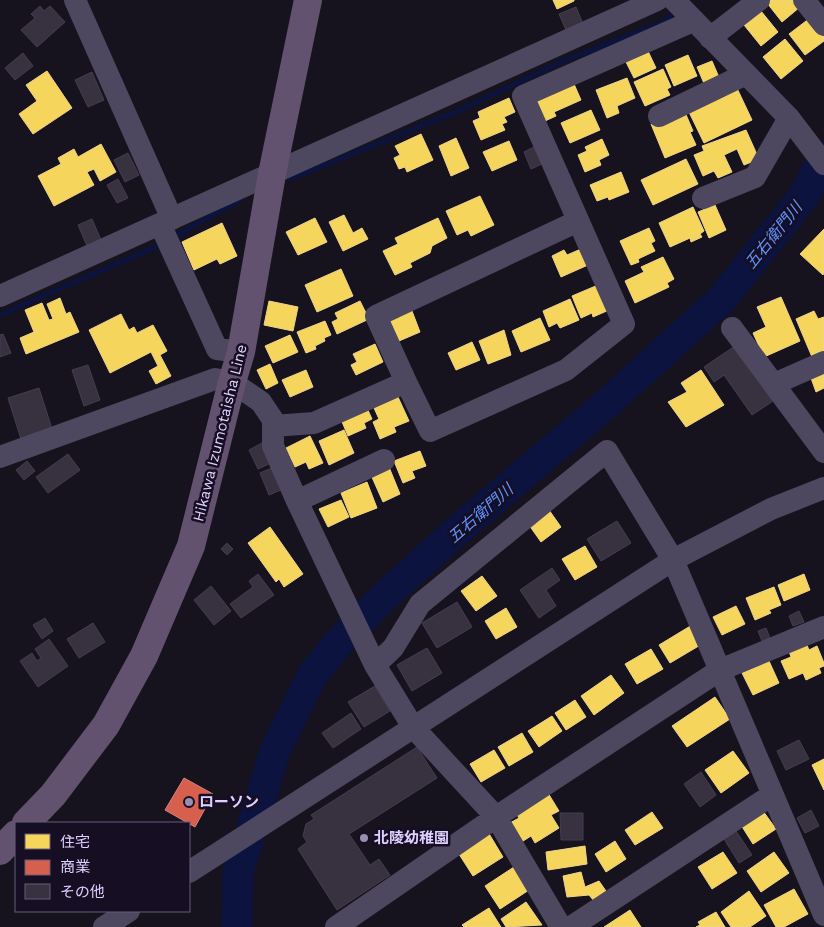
<svg xmlns="http://www.w3.org/2000/svg" width="824" height="927" viewBox="0 0 824 927" font-family="'Work Sans','Noto Sans JP',sans-serif">
<style>
.homes{fill:#f6d55c;stroke:#efd48d}
.shops{fill:#d6604d;stroke:#d98282}
.lines{fill:none;stroke-linecap:round;stroke-linejoin:round}
.stream{stroke:#0b133e;stroke-width:5}
.river{stroke:#0b133e;stroke-width:31}
.building{fill:#373140;stroke:#453d52}
.minor{stroke:#4d485f;stroke-width:22}
.major{stroke:#635170;stroke-width:28}
.poi-dot{fill:#998eb0;stroke:#160e23;stroke-width:2}
.labels{text-anchor:middle;stroke-width:5;stroke-linejoin:round;paint-order:stroke}
.street-label{font-size:15px;fill:#dfd1ff;stroke:#160e23}
.poi-label{font-size:15px;font-weight:bold;fill:#dfd1ff;stroke:#160e23;text-anchor:start}
.water-label{font-size:16px;font-style:italic;fill:#5f94fe;stroke:#160e23}
</style>
<rect width="100%" height="100%" fill="#17131e"/>
<path class="homes" d="M553,0H574V1L557,9Z
M771,0H795L800,7L782,22L767,3Z
M761,11L778,32L761,46L744,25Z
M810,18L824,36V41L805,55L789,34Z
M785,39L803,61L781,79L763,57Z
M647,49L656,68L634,78L625,60Z
M688,55L697,76L674,86L665,65Z
M712,61L721,82L706,88L697,67Z
M663,69L671,87L667,89L670,95L645,106L634,82Z
M47,71L72,108L33,134L19,114L37,101L26,85Z
M627,78L635,98L617,106L619,113L607,118L596,90Z
M574,84L581,100L554,112L556,116L545,121L536,101Z
M735,84L752,120L704,143L688,110Z
M509,98L515,112L504,117L507,122L502,124L505,130L481,140L473,121L480,118L478,112Z
M591,110L600,130L570,143L561,123Z
M684,110L693,131L690,132L696,145L665,158L651,124Z
M746,130L759,159L744,165L737,149L724,155L732,172L718,178L714,171L703,176L694,155L704,151L702,146Z
M421,134L433,160L407,172L405,167L399,169L394,158L400,155L395,146Z
M456,138L469,168L451,176L439,146Z
M602,139L609,155L599,160L601,165L585,172L578,155L587,151L585,147Z
M509,141L517,160L492,171L483,152Z
M101,144L116,172L100,181L94,169L87,172L94,185L54,206L38,176L61,164L58,158L74,149L78,157Z
M686,159L698,184L653,205L641,180Z
M621,172L629,192L609,200L608,197L597,201L590,185Z
M480,196L494,225L471,236L468,230L457,235L446,211Z
M715,205L726,230L709,238L698,212Z
M693,207L704,231L700,234L702,237L691,242L690,238L670,247L659,223Z
M344,215L353,233L362,228L368,239L343,251L329,222Z
M315,218L327,242L298,255L286,232Z
M438,218L447,238L432,246L430,253L410,263L412,267L395,275L383,251L398,244L395,238Z
M222,223L237,256L220,264L217,259L194,270L182,242Z
M649,228L655,241L651,243L655,251L638,259L639,262L631,265L620,241Z
M824,229V273L823,275L800,254Z
M581,249L588,265L561,277L552,256L564,250L567,255Z
M663,257L674,279L667,283L669,287L635,303L625,281L644,272L641,267Z
M341,269L353,296L317,312L305,285Z
M598,285L609,310L593,317L592,313L581,318L572,296Z
M781,297L800,341L764,357L753,333L766,327L757,307Z
M60,298L66,314L70,312L79,332L26,354L20,338L34,332L25,310L42,303L49,320L53,319L47,304Z
M570,299L579,320L560,328L557,323L549,327L543,311Z
M269,301L298,307L293,331L264,325Z
M360,301L369,319L337,334L332,322L338,319L335,313Z
M412,311L420,332L399,341L390,320Z
M814,311L818,319L824,317V352L812,357L796,319Z
M121,314L129,330L134,327L137,333L153,325L167,351L160,355L171,376L156,384L149,371L158,366L151,352L110,373L89,330Z
M540,318L550,340L521,352L512,331Z
M325,321L331,335L324,338L325,341L315,346L316,349L306,353L297,332Z
M504,330L511,355L488,364L479,341Z
M290,335L298,352L273,363L265,346Z
M472,342L480,360L456,370L448,353Z
M375,344L383,362L356,375L351,365L357,362L353,354Z
M270,364L278,383L266,389L257,370Z
M306,370L313,387L290,397L282,380Z
M701,370L724,405L686,427L668,402L687,392L681,383Z
M824,372V388L816,392L811,378Z
M398,397L409,421L394,427L396,432L380,439L373,422L379,419L374,408Z
M366,406L372,419L364,423L366,428L348,436L340,417Z
M344,430L354,453L329,465L319,441Z
M310,436L323,463L309,469L306,462L295,467L286,448Z
M420,451L426,466L412,471L415,478L403,483L394,461Z
M389,467L400,494L383,502L371,475Z
M367,482L377,508L351,518L341,493Z
M341,500L349,517L328,527L319,509Z
M549,510L561,527L541,542L529,525Z
M270,527L303,574L284,587L279,579L276,582L248,543Z
M585,546L597,567L575,580L562,559Z
M804,574L810,590L784,601L778,585Z
M482,576L497,596L476,611L461,591Z
M774,587L781,605L769,610L771,613L755,620L746,598Z
M736,606L745,624L722,635L713,617Z
M506,608L517,627L496,639L485,621Z
M692,625L702,644L670,663L659,645Z
M805,640L809,650L817,646L824,663V666L819,668L821,673L806,680L803,673L789,679L781,661L791,657L788,648Z
M651,649L663,669L637,684L625,664Z
M769,661L779,683L753,695L742,673Z
M611,675L624,693L594,715L581,696Z
M715,697L730,719L687,747L672,726Z
M575,700L586,717L566,730L555,713Z
M552,716L562,731L539,747L528,731Z
M522,733L533,752L509,766L498,747Z
M494,750L505,768L481,782L470,764Z
M733,751L749,773L721,793L705,770Z
M824,759V790L812,765Z
M548,793L559,811L551,815L559,828L535,843L531,836L520,843L508,824L519,818L516,813Z
M763,811L776,829L753,844L741,825Z
M652,812L663,828L635,845L625,830Z
M488,832L503,857L473,876L457,851Z
M615,841L626,859L606,872L595,854Z
M585,846L587,864L548,870L546,852Z
M723,852L737,873L712,889L698,867Z
M774,852L789,873L761,892L747,871Z
M514,867L529,890L500,909L485,886Z
M581,872L585,887L599,881L608,894L594,901L589,895L567,897L563,876Z
M794,889L808,914L784,927H776L764,905Z
M749,891L766,916L750,927H731L721,912Z
M526,902L542,925L506,927L501,919Z
M489,908L501,927H464L462,925Z
M630,910L641,927H604Z
M716,912L725,927H696L700,925L698,922Z"/>
<path class="shops" d="M184,778L213,794L195,827L165,810Z"/>
<g class="lines">
<path class="stream" d="M290,179L456,112L561,62L663,22L676,12
M172,238L240,200
M0,315L162,244"/>
<path class="river" d="M237,927L238,873L275,751L312,676L339,642L389,592L465,524L603,407L722,299L804,196L824,156"/>
</g>
<path class="building" d="M40,6L44,11L50,6L65,22L37,47L21,30L35,18L31,14Z
M576,7L583,24L566,30L559,14Z
M23,53L33,66L15,80L5,68Z
M92,72L104,100L88,107L75,80Z
M536,146L544,163L531,169L524,152Z
M128,153L139,175L125,182L114,160Z
M118,179L128,198L117,203L107,185Z
M92,219L101,240L87,246L78,225Z
M3,334L11,353L0,357V335Z
M735,346L773,401L752,415L724,375L714,382L704,367Z
M88,365L100,400L84,406L72,370Z
M39,388L52,429L21,439L8,398Z
M262,443L271,463L258,469L249,450Z
M68,454L80,470L48,493L36,477Z
M27,461L35,471L24,480L16,470Z
M274,467L283,489L269,495L260,473Z
M617,521L631,543L601,561L587,539Z
M227,543L233,549L227,555L221,549Z
M552,568L560,580L546,590L556,606L539,618L520,590Z
M258,574L274,595L241,618L230,604L253,587L249,581Z
M211,586L231,611L214,625L194,600Z
M457,602L472,627L437,648L422,623Z
M799,611L804,622L793,626L789,616Z
M45,618L53,631L42,639L33,625Z
M93,623L105,642L79,658L67,639Z
M766,628L770,638L762,641L758,631Z
M49,639L68,666L38,687L20,661L32,653L37,661L41,658L35,649Z
M427,648L442,673L412,691L397,665Z
M375,686L390,711L364,727L348,702Z
M351,713L361,729L333,748L322,733Z
M799,740L809,759L786,770L777,751Z
M417,747L437,778L349,834L370,865L379,859L390,875L337,910L298,849L307,842L303,836L306,824L314,819L311,815Z
M701,772L716,795L700,807L684,784Z
M811,810L819,826L805,833L797,818Z
M560,813H583V840H561Z
M736,831L752,855L739,863L724,839Z"/>
<g class="lines">
<path class="minor" d="M75,0L172,219
M674,0L789,118L824,164
M804,0L824,25
M710,38L759,0
M659,116L746,74
M703,198L755,177L789,118
M160,224L217,349L241,352
M0,296L657,0
M732,328L824,452
M406,382L376,316L578,221
M774,384L824,362
M273,426L314,423L406,382L430,431L566,370L624,324L523,96L693,21
M0,457L215,379L232,382L261,402L273,420V446L297,501L375,665L413,727L496,817L561,927
M297,501L384,460
M375,665L393,648L420,604L607,451L673,560L824,915
M189,872L673,560L771,509L824,488
M104,927L129,911
M336,927L496,817L720,670L824,627
M571,927L772,795"/>
<path class="major" d="M26,823L53,795L106,725L144,656L191,546L232,382L241,352L272,174L308,0
M0,851L16,834"/>
</g>
<g class="poi-dot">
<circle cx="189" cy="802" r="5"/>
<circle cx="364" cy="838" r="5"/>
</g>
<g class="labels">
<g class="street-label">
<text transform="translate(220 433) rotate(-76)" y="5">Hikawa Izumotaisha Line</text>
</g>
<g class="poi-label">
<text x="199" y="807">ローソン</text>
<text x="374" y="843">北陵幼稚園</text>
</g>
<g class="water-label">
<text transform="translate(773 235) rotate(-51)" y="6">五右衛門川</text>
<text transform="translate(480 513) rotate(-41)" y="6">五右衛門川</text>
</g>
</g>
<rect x="15" y="822" width="175" height="90" fill="#160e23" stroke="#665c7b"/>
<rect x="25" y="834" width="25" height="15" fill="#f6d55c" stroke="#665c7b"/>
<text x="60" y="847" font-size="15" fill="#dfd1ff">住宅</text>
<rect x="25" y="860" width="25" height="15" fill="#d6604d" stroke="#665c7b"/>
<text x="60" y="872" font-size="15" fill="#dfd1ff">商業</text>
<rect x="25" y="884" width="25" height="15" fill="#373140" stroke="#665c7b"/>
<text x="60" y="897" font-size="15" fill="#dfd1ff">その他</text>
</svg>
